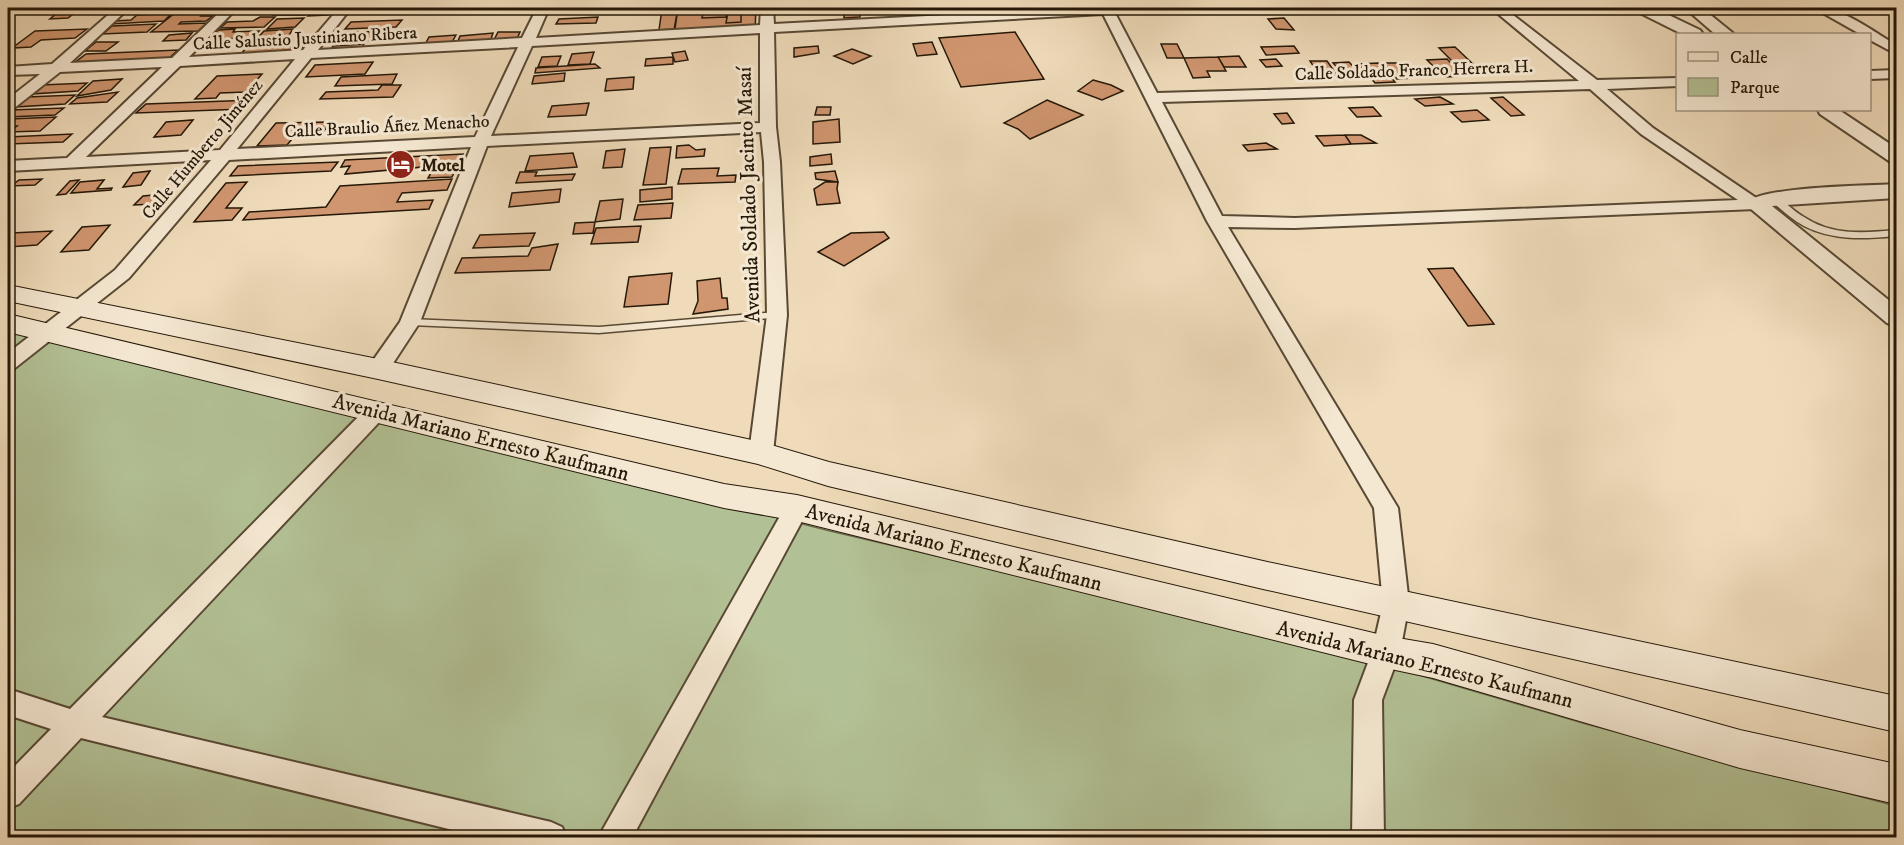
<svg xmlns="http://www.w3.org/2000/svg" width="1904" height="845" viewBox="0 0 1904 845" font-family="'IM FELL DW Pica',serif">
<style>
.green{fill:#b2c195;stroke:#6c6c4e;stroke-width:1.5}
.building{fill:#d09670;stroke:#251808;stroke-width:1.5}
.lines{fill:none;stroke-linecap:round;stroke-linejoin:round}
.service-casing{stroke:#584934;stroke-width:3}
.minor-casing{stroke:#584934;stroke-width:4}
.tertiary-casing{stroke:#584934;stroke-width:4}
.secondary-casing{stroke:#251808;stroke-width:2}
.service{fill:#f5e8d2;fill-rule:evenodd}
.minor{fill:#f5e8d2;fill-rule:evenodd}
.tertiary{fill:#f5e8d2;fill-rule:evenodd}
.secondary{fill:#f5e8d2;fill-rule:evenodd}
.labels{text-anchor:middle;stroke-width:6;stroke-linejoin:round;paint-order:stroke}
.far-street-label{font-size:18px;fill:#251808;stroke:#f5e8d2}
.far-poi-label{font-size:18px;font-weight:bold;fill:#251808;stroke:#f5e8d2;text-anchor:start}
.street-label{font-size:21px;fill:#251808;stroke:#f5e8d2}
</style>
<rect width="100%" height="100%" fill="#efdbba"/>
<filter id="stains"><feTurbulence type="fractalNoise" baseFrequency=".00333" numOctaves="4"/><feColorMatrix values="0 0 0 0 .2 0 0 0 0 .09 0 0 0 0 .02 0 0 0 .5 -.17"/></filter>
<radialGradient id="worn" r=".72"><stop offset=".6" stop-color="#630" stop-opacity="0"/><stop offset="1" stop-color="#630" stop-opacity=".3"/></radialGradient>
<path class="green" d="M8,324L48,332L830,531L1327,648L1586,724L1896,806V837H8Z"/>
<path class="building" d="M63,8H81L68,18L50,19Z
M170,8L165,12L131,14L136,10Z
M187,8H210L207,11L182,12Z
M357,8H377L373,13L352,14Z
M495,8H534L532,11L492,13Z
M641,8H678L675,29L659,30L662,9L641,10Z
M678,8H756L755,31L673,35Z
M704,8H729L726,17L702,18Z
M860,8V17L844,18V9Z
M280,9H311L305,15H273Z
M332,10L328,15L308,16L312,11Z
M741,11V22L726,23L728,12Z
M205,12L201,16H213L206,21L181,22L179,24L207,23L198,31L151,32L175,13Z
M172,13L164,21L112,24L115,21L131,20L137,15Z
M260,17H275L264,27L220,28L227,22L253,21Z
M598,17L596,23L556,24L559,19Z
M304,18L295,27L267,29L277,19Z
M1284,18L1294,30L1276,29L1268,19Z
M402,20L396,27L345,29L351,22Z
M156,24L147,32L103,34L112,26Z
M87,29L75,38L41,40L31,47L12,48L35,31Z
M235,29L233,32L259,31L253,37L209,40L218,30Z
M293,29L289,35L269,36L260,41L254,42L264,31Z
M388,31L381,40L329,42L336,33Z
M498,32H520L515,43L492,44Z
M1015,32L1044,79L961,87L939,38Z
M192,33L186,40L163,41L169,35Z
M493,33L490,42L457,44L460,36Z
M456,35L452,42L424,47L429,37Z
M96,42H118L106,51H85Z
M932,42L937,54L917,56L913,44Z
M364,44L360,51L329,52L333,46Z
M1161,44H1177L1184,58H1167Z
M304,46L296,54L240,55L247,47Z
M818,46L819,53L794,57V48Z
M1294,46L1299,53L1266,55L1261,47Z
M1455,47L1473,64L1456,65L1439,48Z
M852,49L871,56L853,64L834,56Z
M178,50L167,60L73,64L86,54Z
M685,51L688,60L675,62L672,53Z
M594,52L590,64L568,65L572,54Z
M561,56L557,66L538,67L542,57Z
M1239,56L1246,67H1224L1218,57Z
M673,57V64L645,66L646,59Z
M1218,57L1226,71H1207L1210,77L1193,78L1184,58Z
M1276,59L1282,66L1266,67L1260,60Z
M1447,59L1464,76L1444,77L1427,60Z
M1310,61H1327L1337,75L1320,76Z
M373,62L365,74L306,77L315,65Z
M1349,62L1362,76L1346,77L1333,63Z
M1378,63L1395,82L1375,83L1359,64Z
M1383,63H1398L1412,78L1397,79Z
M595,64L600,68L535,73L536,68Z
M565,73L564,81L532,84L534,76Z
M262,74L246,92L220,93L216,98L195,99L217,76Z
M397,74L392,84L335,86L341,77Z
M634,77L633,89L605,91L607,79Z
M122,79L111,90L77,96L93,81Z
M1093,80L1111,85L1123,91L1102,100L1078,91Z
M87,83L78,91L31,94L41,85Z
M382,85H401L393,97L320,99L326,92L378,90Z
M118,92L107,102L70,104L77,98Z
M75,95L65,104L14,107L26,97Z
M1440,97L1453,104L1425,106L1415,99Z
M1503,97L1524,115L1511,116L1491,98Z
M253,100L245,109L136,113L146,104Z
M1047,100L1083,115L1030,139L1018,129L1004,123Z
M589,103L586,115L548,117L552,106Z
M817,107H831L830,115H815Z
M1373,107L1381,116L1357,117L1349,108Z
M64,108L55,115L8,117V113L11,110Z
M1477,110L1489,120L1462,122L1451,112Z
M1287,113L1294,123L1282,124L1274,114Z
M56,117L40,131L9,132L17,126H8L9,119Z
M839,119L840,142L813,144V122Z
M193,120L181,135L154,137L166,122Z
M331,122L323,132L297,133L287,145L257,146L276,123Z
M72,134L63,142L8,144V137Z
M1345,135L1351,144L1324,146L1316,136Z
M1345,135H1361L1376,143L1351,144Z
M1266,143L1277,149L1248,151L1243,145Z
M689,145L696,150L705,149L704,156L676,158L677,146Z
M671,147L666,184L643,185L650,148Z
M625,149L622,167L603,168L606,151Z
M573,153L577,167L525,171L530,156Z
M463,154L452,177L428,178L435,166L345,174L350,166L341,167L345,160Z
M831,154L832,164L810,166V157Z
M338,162L331,171L230,176L238,166Z
M719,168L717,176L736,175L735,182L678,184L682,169Z
M150,171L141,185L123,187L133,173Z
M835,171L838,182L816,179L815,173Z
M520,172H537L535,176L575,174L572,180L516,183Z
M42,179L35,185L11,186L19,180Z
M452,179L447,190L402,193L397,202L433,200L429,209L243,220L249,212L326,207L340,186Z
M79,180L66,194L57,195L70,181Z
M104,180L97,189L112,188L111,190L71,193L80,182Z
M247,182L226,208H242L232,220L194,222L226,183Z
M825,182H838L837,189L840,203L817,205L814,189Z
M672,187V199L640,202V190Z
M561,189L559,202L509,207L512,193Z
M165,194L156,204L134,205L143,196Z
M623,199L620,219L595,222L600,201Z
M673,203L671,218L634,220L638,205Z
M595,222L593,233L573,234L575,223Z
M110,225L89,250L61,252L82,227Z
M641,226L638,242L591,244L596,228Z
M52,231L37,245L8,247V236L11,233Z
M884,232L889,238L844,266L818,252L851,233Z
M535,233L529,246L473,248L480,235Z
M558,244L550,270L455,273L462,258L528,256L532,248Z
M1453,268L1494,324L1468,326L1428,269Z
M672,273L668,304L624,307L629,277Z
M720,278L722,298H727L728,309L693,314L698,301L697,281Z"/>
<g class="lines">
<defs>
<path id="service" d="M1773,195C1784,200 1793,211 1804,217C1832,236 1864,233 1896,230V236C1865,239 1833,241 1804,226C1791,219 1781,209 1770,200V196Z
M777,312L782,315L781,317L599,333L410,325L405,322L410,319L599,327Z"/>
<path id="minor" d="M116,8H129L70,63L172,58L224,8H237L189,57L303,50L339,8H351L318,50L522,38L537,8H549L536,38L760,25L761,8H773L774,24L1082,8H1149L1143,12L1115,13L1157,93L1579,81L1491,8H1504L1597,80L1678,78V86L1607,89L1653,128L1765,204L1762,208L1756,209L1295,228L1228,227L1398,508L1409,604L1400,652L1382,700L1384,838H1352L1354,700L1372,652L1383,604L1374,508L1207,221L1103,14L774,32L776,127L780,162L787,315L773,453L769,459L761,461L753,459L749,453L767,315L764,162L761,132L487,146L420,322L386,374L378,376L370,374L367,369L400,322L471,147L229,160L129,278L15,368L8,370V353L115,270L211,160L8,171V161L67,158L162,67L60,72L13,109L8,110V99L40,74L8,75V67L52,64ZM760,33V123L491,136L532,46ZM518,47L475,137L237,149L311,58ZM295,59L220,150L86,157L180,66ZM1590,89L1641,134L1738,200L1295,218L1222,216L1162,102Z
M1814,8C1839,5 1874,32 1896,45V54L1870,40V34H1860Z
M1896,70V78L1870,79V71Z
M375,405L383,408L386,413L383,418L102,717L551,822L562,827L567,838H485L81,738L19,804L8,808V773L51,729L8,715V689L70,709L367,408Z
M797,499L806,502L809,508L632,838H598L788,502Z"/>
<path id="tertiary" d="M1634,8H1654L1700,30L1703,34H1682L1636,11Z
M1685,8H1702L1734,34H1715Z
M1818,110H1839L1896,148V163L1889,161L1820,114Z
M1896,184V198L1772,206L1896,306V326L1887,323L1745,204C1758,186 1870,186 1896,184Z"/>
<path id="secondary" d="M8,285L378,359L761,442L829,462L1263,561L1896,696V732L1263,589L828,486L758,464L378,379L8,301Z
M8,314L724,484L797,495L1386,636L1433,644L1740,730L1896,764V804L1740,768L1433,678L1386,668L797,521L724,508L8,332Z"/>
</defs>
<use href="#service" class="service-casing"/>
<use href="#minor" class="minor-casing"/>
<use href="#tertiary" class="tertiary-casing"/>
<use href="#secondary" class="secondary-casing"/>
<use href="#service" class="service"/>
<use href="#minor" class="minor"/>
<use href="#tertiary" class="tertiary"/>
<use href="#secondary" class="secondary"/>
</g>
<defs>
<symbol id="hotel-disc" viewBox="-11 -11 22 22"><circle r="9.5" fill="#8f2418" stroke="#f5e8d2"/><path d="M-6-4.5h1.5V1H6V5H4.5V3h-9V5H-6ZM-4 0a1.8 1.8 0 1 1 3.6 0ZM.5 0V-2.5h3Q6-2.5 6 0Z" fill="#fff"/></symbol>
</defs>
<g fill-rule="evenodd">
<use href="#hotel-disc" x="384" y="148" width="33" height="33"/>
</g>
<g class="labels">
<g class="far-street-label">
<text transform="translate(305 38) rotate(-3)" y="6">Calle Salustio Justiniano Ribera</text>
<text transform="translate(1414 70) rotate(-2)" y="6">Calle Soldado Franco Herrera H.</text>
<text transform="translate(387 126) rotate(-3)" y="6">Calle Braulio Áñez Menacho</text>
<text transform="translate(202 149) rotate(-50)" y="6">Calle Humberto Jiménez</text>
</g>
<g class="far-poi-label">
<text x="421" y="171">Motel</text>
</g>
<g class="street-label">
<text transform="translate(748 195) rotate(-92)" y="7">Avenida Soldado Jacinto Masaí</text>
<text transform="translate(481 437) rotate(14)" y="7">Avenida Mariano Ernesto Kaufmann</text>
<text transform="translate(954 547) rotate(14)" y="7">Avenida Mariano Ernesto Kaufmann</text>
<text transform="translate(1425 664) rotate(14)" y="7">Avenida Mariano Ernesto Kaufmann</text>
</g>
</g>
<rect width="1904" height="845" fill="none" stroke="#efdbba" stroke-width="30"/>
<rect x="9" y="9" width="1886" height="827" fill="none" stroke="#251808" stroke-width="3"/>
<rect x="15" y="15" width="1874" height="815" fill="none" stroke="#251808" stroke-width="1.5"/>
<rect x="1676" y="33" width="195" height="78" fill="#f5e8d2" stroke="#a29581" stroke-width="1.5"/>
<rect x="1688" y="52" width="30" height="9" fill="#f5e8d2" stroke="#a29581" stroke-width="1.5"/>
<text x="1730" y="63" font-size="18" fill="#251808">Calle</text>
<rect x="1688" y="78" width="30" height="18" fill="#b2c195" stroke="#a29581" stroke-width="1.5"/>
<text x="1730" y="93" font-size="18" fill="#251808">Parque</text>
<rect width="100%" height="100%" filter="url(#stains)"/>
<rect width="100%" height="100%" fill="url(#worn)"/>
</svg>
